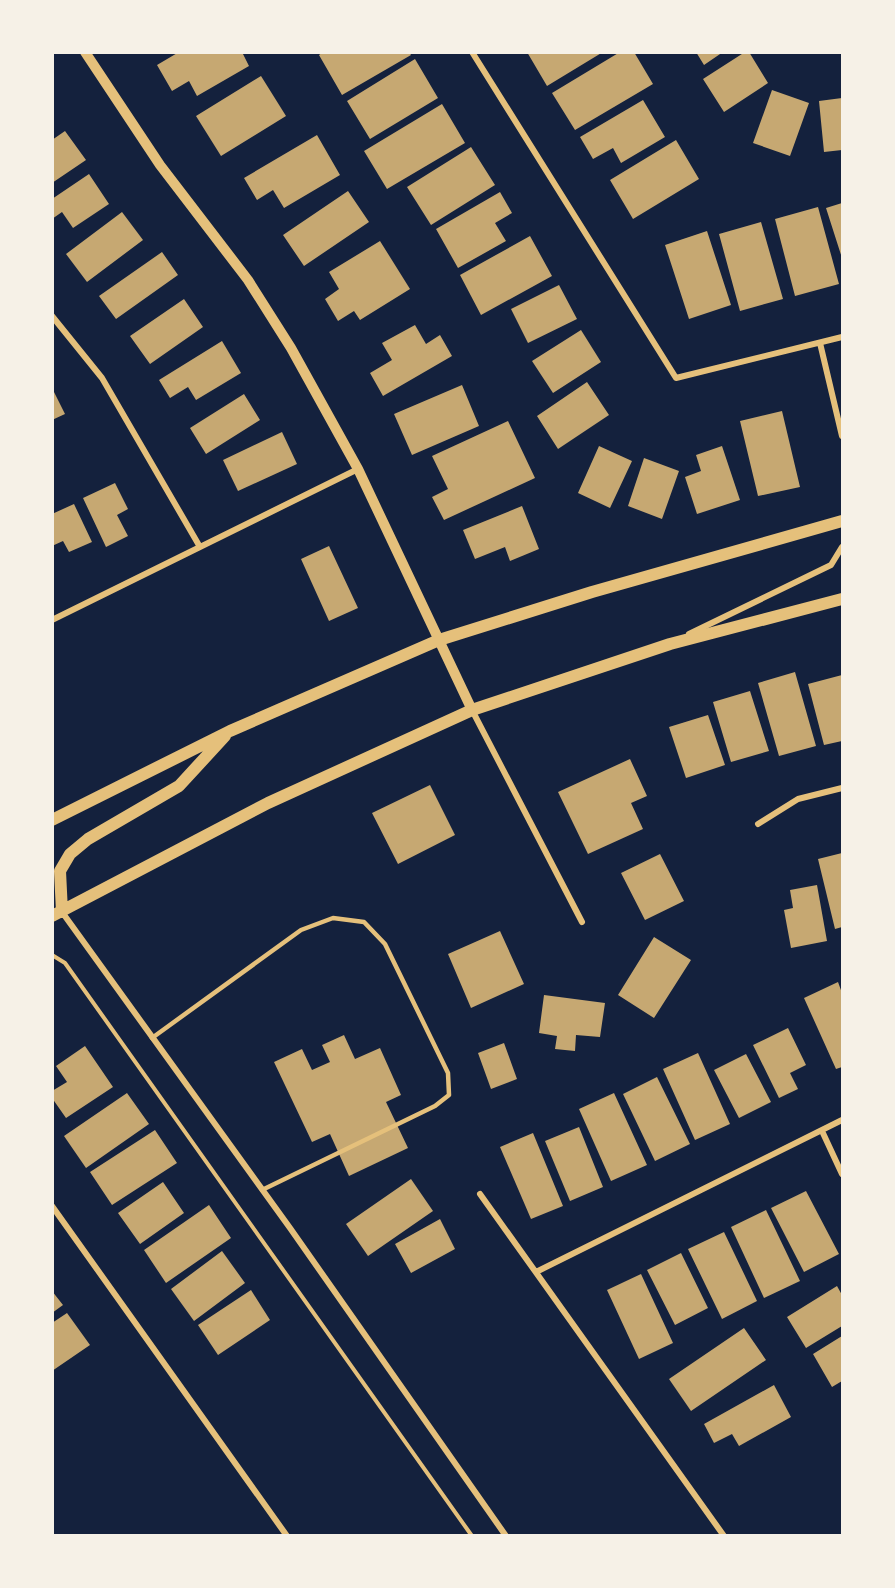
<svg xmlns="http://www.w3.org/2000/svg" width="895" height="1588" viewBox="0 0 895 1588" font-family="'PT Sans',sans-serif">
<style>
.building{fill:#c6a872}
.lines{fill:none;stroke-linecap:round;stroke-linejoin:round}
.path{stroke:#e5c07b;stroke-width:4}
.service{stroke:#e5c07b;stroke-width:4.5}
.minor{stroke:#e5c07b;stroke-width:6}
.tertiary{stroke:#e5c07b;stroke-width:10}
.secondary{stroke:#e5c07b;stroke-width:12}
</style>
<rect width="100%" height="100%" fill="#14213d"/>
<path class="building" d="M179,52H242L249,66L197,96L189,81L172,91L157,65Z
M323,52H409L411,55L342,95L319,55Z
M527,52H603L547,86Z
M620,52H634L653,84L575,130L552,93Z
M696,52H723L704,65Z
M745,52H749L768,83L724,112L703,79Z
M415,59L438,98L370,139L347,101Z
M261,76L286,116L221,156L196,116Z
M772,90L809,103L790,156L753,143Z
M842,98V150L824,152L819,101Z
M643,100L665,137L621,163L613,148L593,159L580,137Z
M442,104L465,143L387,189L364,151Z
M65,131L86,160L52,183V140Z
M317,135L340,175L284,208L273,190L257,200L244,178Z
M676,140L699,179L633,219L610,180Z
M471,147L495,185L431,225L407,187Z
M89,174L109,204L73,228L62,212L52,219V199Z
M348,191L369,222L304,266L283,235Z
M500,192L512,213L495,223L506,241L458,268L436,229Z
M842,203V258L826,208Z
M818,207L839,284L795,296L775,219Z
M122,212L143,240L87,282L66,254Z
M761,222L783,299L740,311L719,234Z
M707,231L731,305L689,319L665,245Z
M530,236L552,276L481,315L460,275Z
M380,241L410,289L360,320L354,311L338,321L325,299L339,289L329,272Z
M162,252L178,275L116,319L99,296Z
M559,285L577,319L528,343L511,309Z
M184,299L203,327L150,364L130,336Z
M415,325L426,344L440,335L452,356L383,396L370,373L392,360L382,343Z
M581,330L601,362L553,393L532,361Z
M222,341L241,373L196,400L188,387L170,398L159,380Z
M587,382L609,415L558,449L537,416Z
M462,385L479,426L412,455L394,414Z
M52,388L65,414L52,420Z
M244,394L260,420L206,454L190,428Z
M782,411L800,487L758,496L740,421Z
M508,421L535,478L444,520L432,497L448,489L432,456Z
M282,432L297,464L238,491L223,460Z
M599,446L632,461L610,508L578,493Z
M722,446L740,500L697,514L685,477L701,471L696,455Z
M644,458L679,471L662,519L628,506Z
M115,483L128,509L117,515L128,536L106,547L83,498Z
M74,504L92,542L69,552L63,541L52,546V514Z
M522,506L539,549L510,561L505,547L475,559L463,530Z
M329,546L358,608L329,621L301,559Z
M795,672L816,746L779,756L758,683Z
M842,675V741L824,745L808,684Z
M750,691L769,751L731,762L713,702Z
M708,715L725,765L686,778L669,727Z
M630,759L647,796L631,803L643,829L588,854L558,792Z
M430,785L455,835L398,864L372,813Z
M842,853V927L835,929L818,859Z
M660,854L684,901L645,920L621,873Z
M817,885L827,941L791,948L784,910L793,908L790,890Z
M500,931L524,984L471,1008L448,954Z
M654,937L691,960L654,1018L618,995Z
M838,982L842,993V1067L836,1069L804,998Z
M544,995L605,1003L600,1037L576,1035L575,1051L555,1049L557,1036L539,1033Z
M788,1028L806,1065L790,1073L798,1089L779,1098L753,1045Z
M344,1035L355,1059L380,1048L401,1095L386,1102L408,1148L349,1176L330,1134L312,1142L274,1062L302,1049L312,1070L330,1062L322,1045Z
M504,1043L517,1079L491,1089L478,1053Z
M85,1046L113,1087L66,1118L52,1098V1091L67,1082L56,1066Z
M698,1053L730,1124L695,1140L663,1069Z
M746,1054L771,1102L739,1118L714,1070Z
M657,1077L690,1144L655,1161L623,1094Z
M127,1093L149,1124L86,1168L64,1136Z
M614,1093L647,1165L611,1181L579,1109Z
M579,1127L603,1187L570,1201L545,1141Z
M155,1130L177,1163L112,1205L90,1172Z
M533,1133L563,1206L531,1219L500,1147Z
M411,1179L433,1211L368,1256L346,1224Z
M163,1182L184,1213L140,1244L118,1213Z
M806,1191L839,1254L804,1272L771,1208Z
M209,1205L231,1238L166,1283L144,1250Z
M766,1210L800,1281L764,1298L731,1227Z
M440,1219L455,1249L411,1273L395,1244Z
M724,1232L757,1301L722,1319L688,1249Z
M222,1251L245,1283L194,1321L171,1289Z
M681,1253L708,1308L675,1325L647,1270Z
M641,1274L673,1343L639,1359L607,1290Z
M837,1286L842,1295V1326L806,1348L787,1317Z
M251,1290L270,1320L218,1355L198,1325Z
M52,1291L63,1305L52,1313Z
M67,1313L90,1345L52,1371V1323Z
M744,1328L766,1360L691,1411L669,1379Z
M842,1336V1381L832,1387L813,1354Z
M774,1385L791,1417L739,1446L732,1434L714,1443L704,1424Z"/>
<g class="lines">
<path class="path" d="M52,955L65,963L472,1536"/>
<path class="service" d="M152,1038L301,930L333,918L364,922L385,944L448,1073L449,1095L435,1106L262,1190"/>
<path class="minor" d="M472,52L676,378L842,337
M52,316L102,378L200,547
M820,343L842,436
M52,620L358,469
M689,634L831,565L842,547
M472,710L582,922
M758,824L798,799L842,788
M62,912L290,1228L506,1536
M822,1131L842,1174
M480,1194L724,1536
M52,1206L287,1536
M536,1272L842,1120"/>
<path class="tertiary" d="M85,52L160,165L248,280L291,348L358,469L472,710"/>
<path class="secondary" d="M52,820L230,731L439,640L592,592L842,521
M62,912L60,871L70,854L88,839L179,786L225,736
M52,916L268,803L472,710L670,644L842,599"/>
</g>
<rect width="895" height="1588" fill="none" stroke="#f6f1e7" stroke-width="108"/>
</svg>
